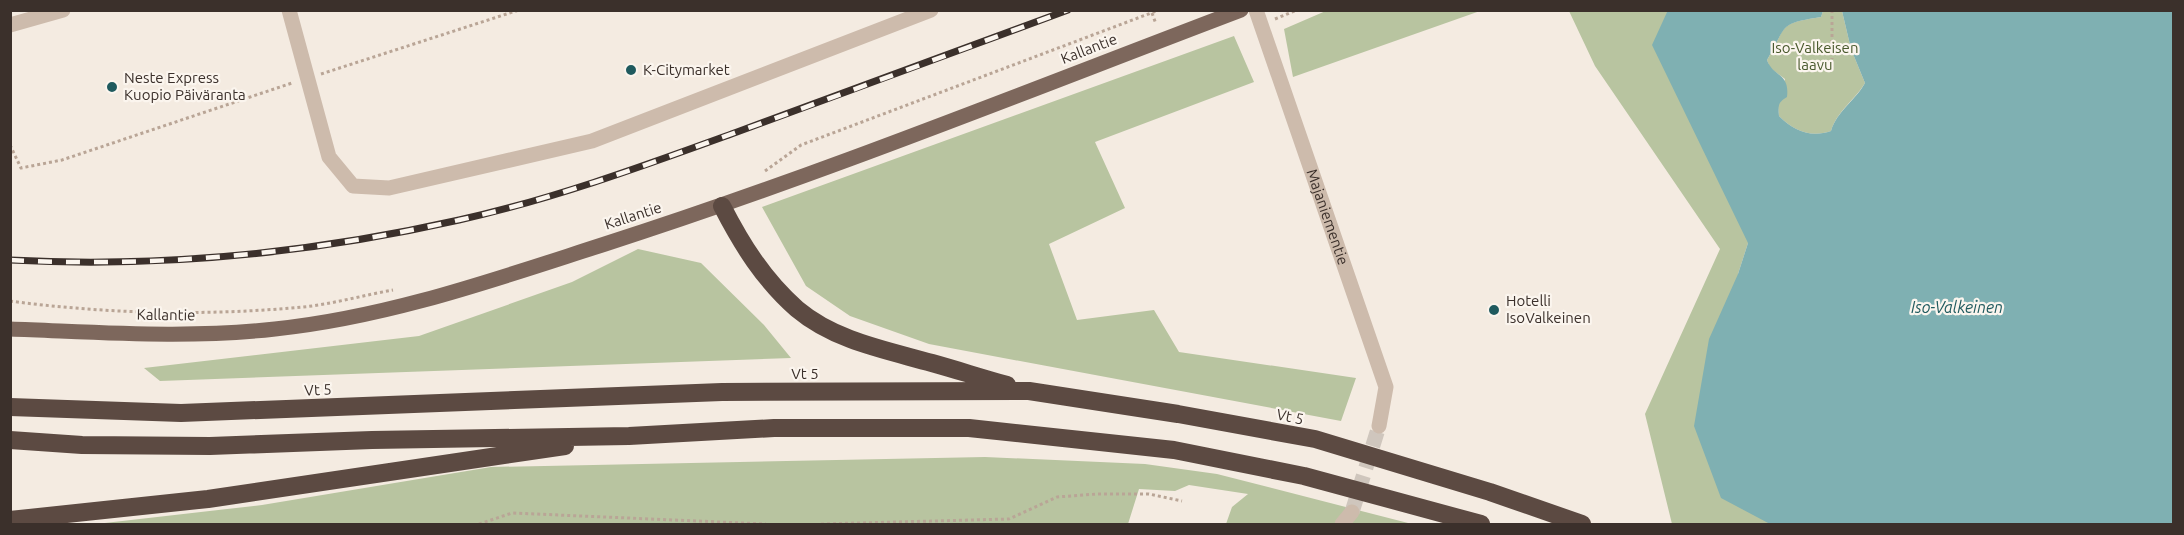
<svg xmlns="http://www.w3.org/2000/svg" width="2184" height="535" viewBox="0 0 2184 535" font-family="Ubuntu,sans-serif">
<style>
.green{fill:#b8c4a0}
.water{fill:#7fb0b2}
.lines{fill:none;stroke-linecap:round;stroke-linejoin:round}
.minor-tunnel{stroke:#cfc6bd;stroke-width:15;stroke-dasharray:15 8;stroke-linecap:butt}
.path{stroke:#b9a596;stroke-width:3;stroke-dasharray:3 3;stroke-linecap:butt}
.minor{stroke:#cdbbac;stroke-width:15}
.major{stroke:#7d675c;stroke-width:15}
.highway{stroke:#5c4a42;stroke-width:18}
.rail-casing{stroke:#3b302b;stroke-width:7}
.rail{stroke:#fbf5ee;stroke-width:4.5;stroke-dasharray:14;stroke-linecap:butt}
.poi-dot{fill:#1f5a5e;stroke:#fbf5ee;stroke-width:2}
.labels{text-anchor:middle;stroke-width:4.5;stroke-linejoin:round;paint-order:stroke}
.park-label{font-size:15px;fill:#4a5a2e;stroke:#fbf5ee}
.street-label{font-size:15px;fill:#3b302b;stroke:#fbf5ee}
.poi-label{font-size:15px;fill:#3b302b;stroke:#fbf5ee;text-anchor:start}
.water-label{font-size:16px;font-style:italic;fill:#1f5a5e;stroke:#fbf5ee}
</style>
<rect width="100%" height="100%" fill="#f4ebe1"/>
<path class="green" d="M1328,10H1480V11L1293,77L1284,29Z
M1569,11H1767L1760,38L1748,243L1738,274L1828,524H1672L1645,414L1720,249L1595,66Z
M1823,11H1842L1851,49L1865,83C1854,101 1837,111 1831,131C1811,138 1794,131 1779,116L1778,106L1785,79L1770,68L1767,60C1788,24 1777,24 1821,17Z
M1234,36L1254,82L1095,142L1125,208L1049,244L1077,320L1154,310L1179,352L1356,378L1341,421L929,344L850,316L806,286L762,207Z
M638,249L701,263L764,325L791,358L160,381L144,368L419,336L572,282Z
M985,457L1145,464L1217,474L1412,524H1226L1232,507L1248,494L1189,485L1175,491L1139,489L1128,524H96L262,505L491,467Z"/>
<path class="water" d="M1668,10L1823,11L1821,17C1778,24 1788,24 1767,60C1773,77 1790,73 1787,97C1778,102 1778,106 1779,116C1794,131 1811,138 1831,131C1837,111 1855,101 1865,83L1851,49L1842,11H2173V524H1770L1721,498L1694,426L1709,339L1738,274L1748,243L1652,45Z"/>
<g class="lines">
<path class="minor-tunnel" d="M1352,512L1379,426"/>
<path class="path" d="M1832,10V59
M1152,13L1156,24
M1275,19L1297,10
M321,74L519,10
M10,145L21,168L62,160L292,83
M765,171L801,145L1159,10
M10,301C106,314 207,316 303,307C333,304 364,295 393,290
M479,524L512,513L766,524
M821,524L1009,519L1057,497L1097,494H1149L1182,501"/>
<g class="minor">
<path d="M289,10L329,157L353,186L389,188L592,141L931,10"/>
<path id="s1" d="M1256,10L1386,387L1379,426"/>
<path d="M10,25L63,10"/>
<path d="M1342,524L1352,512"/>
</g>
<path class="major" d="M10,329C98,332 187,339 275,329C389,317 496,279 605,244C820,175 1030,90 1241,10"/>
<path class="highway" d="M722,206C742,245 764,280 797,309C835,341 886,350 932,363C957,370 982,378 1007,385
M10,407L181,413L722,392L1029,391L1178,414L1315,439L1490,492L1582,524
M10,440L82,445L210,446L372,440L629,436L774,428H969L1174,450L1304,476L1481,524
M10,520L208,499L565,446"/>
<defs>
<path id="rail" d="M10,260C161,268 312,253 459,220C554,199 646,165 737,132C848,92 958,51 1068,10"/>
</defs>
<use href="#rail" class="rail-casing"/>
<use href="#rail" class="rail"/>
</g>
<g class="poi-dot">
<circle cx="631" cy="70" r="6"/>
<circle cx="112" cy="87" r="6"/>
<circle cx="1494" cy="310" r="6"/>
</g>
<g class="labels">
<g class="park-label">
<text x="1815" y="53">Iso-Valkeisen<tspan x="1815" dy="17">laavu</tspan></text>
</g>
<g class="street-label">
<text transform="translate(1089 49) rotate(-21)" y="5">Kallantie</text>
<text transform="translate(633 216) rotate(-18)" y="5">Kallantie</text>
<text dy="5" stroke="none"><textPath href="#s1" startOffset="219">Majaniementie</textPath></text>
<text transform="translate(166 315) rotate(1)" y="5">Kallantie</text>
<text x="805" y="379">Vt 5</text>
<text transform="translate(318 390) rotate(-3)" y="5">Vt 5</text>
<text transform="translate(1290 417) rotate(11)" y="5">Vt 5</text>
</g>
<g class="poi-label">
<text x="643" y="75">K-Citymarket</text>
<text x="124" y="83">Neste Express<tspan x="124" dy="17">Kuopio Päiväranta</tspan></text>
<text x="1506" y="306">Hotelli<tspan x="1506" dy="17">IsoValkeinen</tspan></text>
</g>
<g class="water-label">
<text x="1957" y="313">Iso-Valkeinen</text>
</g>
</g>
<rect width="2184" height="535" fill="none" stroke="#3b302b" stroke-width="24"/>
</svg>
